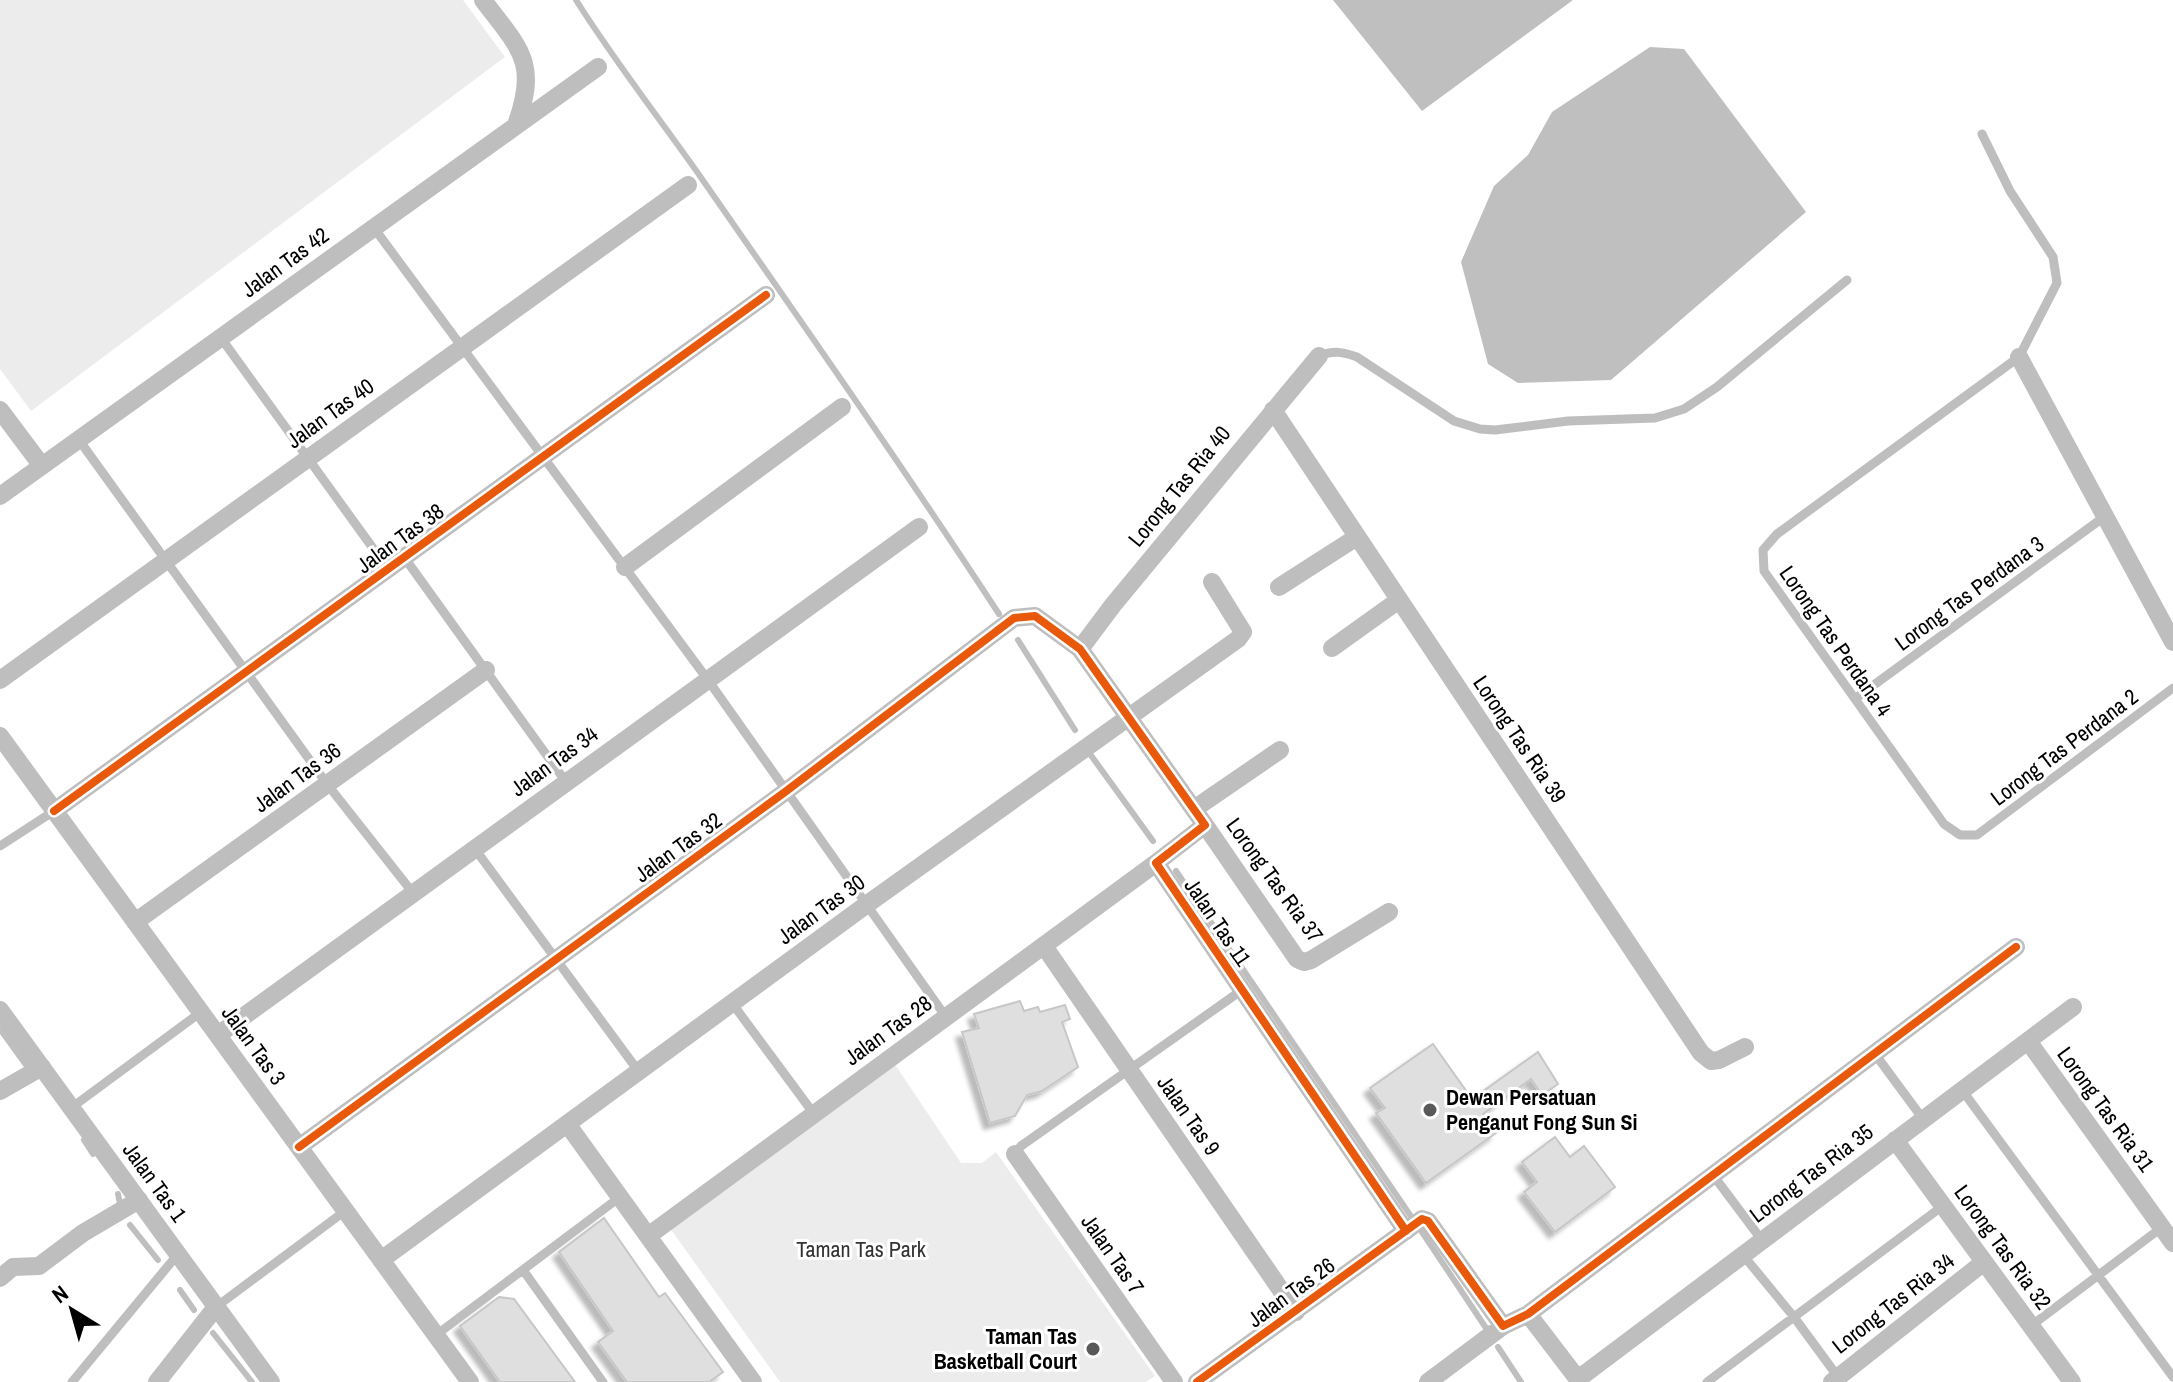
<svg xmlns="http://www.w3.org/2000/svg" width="2173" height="1382" viewBox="0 0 2173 1382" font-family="'Archivo Narrow',sans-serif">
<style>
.green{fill:#ececec}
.water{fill:#bfbfbf}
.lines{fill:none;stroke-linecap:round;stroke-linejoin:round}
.stream{stroke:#bfbfbf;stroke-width:6}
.building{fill:#dfdfdf;stroke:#c7c7c7;stroke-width:2;filter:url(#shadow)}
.service{stroke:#bebebe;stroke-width:9}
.minor{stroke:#bebebe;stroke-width:18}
.cycleway-casing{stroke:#fff;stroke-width:13}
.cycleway{stroke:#e8590c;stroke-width:8}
.poi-dot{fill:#595959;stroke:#fff;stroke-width:3}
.labels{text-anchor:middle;stroke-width:6;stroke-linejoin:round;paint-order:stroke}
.street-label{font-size:22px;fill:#000;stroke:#fff}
.poi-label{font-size:22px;font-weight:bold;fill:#000;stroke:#fff;text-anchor:start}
.park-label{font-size:22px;fill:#333;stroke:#fff}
</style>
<defs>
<filter id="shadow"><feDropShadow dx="-6" dy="6" stdDeviation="2" flood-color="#0004"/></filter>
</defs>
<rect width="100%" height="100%" fill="#fff"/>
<path class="green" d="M0,0H463L505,57L31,411L0,369Z
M894,1063L961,1163H982L996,1152L1155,1376L1146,1382H780L667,1224Z"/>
<path class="water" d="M1333,0H1573L1422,111Z
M1650,47L1684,49L1806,212L1611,380L1518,383L1488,364L1461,262L1494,186L1528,155L1552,112Z"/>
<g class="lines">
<path class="stream" d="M576,0C615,62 660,119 702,179C802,323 903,467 999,614
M1018,640L1075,730
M1090,754L1153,841
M1176,871L1410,1215
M0,1029L29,1069
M84,1140L93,1154
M118,1194L121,1209
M130,1225L158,1260
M1422,1232L1486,1328
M180,1290L194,1310
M213,1333L252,1382
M1498,1347L1521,1382"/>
</g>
<path class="building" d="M1020,1001L1024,1011L1038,1007L1040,1012L1065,1005L1070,1019L1062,1022L1078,1067L1042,1091L1027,1095L1015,1116L990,1123L962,1032L979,1028L974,1014Z
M1433,1044L1472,1099L1538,1052L1558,1084L1542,1095L1531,1079L1483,1114L1496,1133L1426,1183L1376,1113L1385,1108L1370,1088Z
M1555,1137L1570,1157L1584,1146L1615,1187L1555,1232L1524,1192L1537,1182L1522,1162Z
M604,1218L659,1297L665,1293L723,1372L709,1382H627L598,1342L613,1331L559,1252Z
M499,1297L514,1299L575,1382H500L460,1326Z"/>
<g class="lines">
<path class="service" d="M1982,134L2010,191L2053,257L2057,283L2019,357L1777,534L1763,550L1764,571L1944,824L1960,835H1977L2173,688
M374,228L708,680L946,1017
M221,338L388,569
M1319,356C1334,350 1343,352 1357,357L1454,421L1480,429L1495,430L1568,421L1655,418L1684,409L1717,387L1847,280
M79,440L327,784L413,893
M404,557L566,782
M1856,698L2104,517
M0,846L54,811
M475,849L639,1072
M732,1003L814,1114
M1875,1054L1923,1119
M1962,1090L2173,1377
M71,1108L201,1012
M1015,1154L1021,1146L1242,990
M1713,1175L1761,1239
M1743,1255L1794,1317L1838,1377
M523,1270L603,1382
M216,1307L345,1211
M2031,1326L2161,1228
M436,1335L620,1197
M72,1382L178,1254
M1707,1382L1944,1205"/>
<path class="minor" d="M483,0C520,49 539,62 516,125
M2019,357L2173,642
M0,410L42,466
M1273,410L1701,1053L1711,1061L1719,1060L1745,1047
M0,496L598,67
M625,567L842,407
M1279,587L1357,537
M1332,648L1399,600
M1080,649L1113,605L1319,356
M0,680L688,185
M0,736L470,1382
M1194,809L1280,750
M54,811L766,295
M1205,825L1297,959L1304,962L1311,960L1389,912
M135,922L486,670
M1044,946L1296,1312
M0,1010L271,1382
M218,1035L919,527
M2028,1041L2173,1243
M0,1091L42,1067
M568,1125L753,1382
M1895,1140L2072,1382
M299,1147L785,792L1014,618L1035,616L1080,649L1205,825L1156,863L1406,1231
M1015,1154L1174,1382
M648,1236L1156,863
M381,1260L866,905L1238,639L1243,632L1212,582
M0,1278L13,1267L39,1266L83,1233L139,1200
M1528,1314L1580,1382
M1578,1379L2073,1007
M157,1382L216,1307
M1197,1382L1422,1219L1428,1221L1503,1326L1528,1314L2016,947
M1428,1382L1503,1326
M1832,1382L1984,1262"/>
<defs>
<path id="cycleway" d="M54,811L766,295
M299,1147L785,792L1014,618L1035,616L1080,649L1205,825L1156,863L1406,1231
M1197,1382L1422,1219L1428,1221L1503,1326L1528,1314L2016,947"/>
</defs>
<use href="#cycleway" class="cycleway-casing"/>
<use href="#cycleway" class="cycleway"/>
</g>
<g class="poi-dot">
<circle cx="1430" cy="1110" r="8"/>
<circle cx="1093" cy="1349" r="8"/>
</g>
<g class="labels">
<g class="street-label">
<text transform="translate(285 262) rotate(-36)" y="8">Jalan Tas 42</text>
<text transform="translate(330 413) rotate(-36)" y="8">Jalan Tas 40</text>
<text transform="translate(1179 486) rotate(-51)" y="8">Lorong Tas Ria 40</text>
<text transform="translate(400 538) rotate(-36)" y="8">Jalan Tas 38</text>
<text transform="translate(1969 593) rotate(-36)" y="8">Lorong Tas Perdana 3</text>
<text transform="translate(1836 641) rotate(55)" y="8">Lorong Tas Perdana 4</text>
<text transform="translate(1520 739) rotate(56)" y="8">Lorong Tas Ria 39</text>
<text transform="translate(2064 747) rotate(-37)" y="8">Lorong Tas Perdana 2</text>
<text transform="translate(554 761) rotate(-36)" y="8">Jalan Tas 34</text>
<text transform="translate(297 777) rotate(-36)" y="8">Jalan Tas 36</text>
<text transform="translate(678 847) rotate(-36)" y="8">Jalan Tas 32</text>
<text transform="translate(1275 880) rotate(54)" y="8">Lorong Tas Ria 37</text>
<text transform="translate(821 909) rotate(-36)" y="8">Jalan Tas 30</text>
<text transform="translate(1218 922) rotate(56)" y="8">Jalan Tas 11</text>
<text transform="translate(888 1030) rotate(-36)" y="8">Jalan Tas 28</text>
<text transform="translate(254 1045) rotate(54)" y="8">Jalan Tas 3</text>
<text transform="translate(2106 1109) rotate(54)" y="8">Lorong Tas Ria 31</text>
<text transform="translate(1189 1115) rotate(55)" y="8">Jalan Tas 9</text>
<text transform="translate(1811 1173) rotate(-37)" y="8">Lorong Tas Ria 35</text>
<text transform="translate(155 1182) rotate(54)" y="8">Jalan Tas 1</text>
<text transform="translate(2003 1247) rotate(54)" y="8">Lorong Tas Ria 32</text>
<text transform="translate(1113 1254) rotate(55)" y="8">Jalan Tas 7</text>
<text transform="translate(1291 1292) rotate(-36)" y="8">Jalan Tas 26</text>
<text transform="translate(1893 1303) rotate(-38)" y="8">Lorong Tas Ria 34</text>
</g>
<g class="poi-label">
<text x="1446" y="1105">Dewan Persatuan<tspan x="1446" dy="25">Penganut Fong Sun Si</tspan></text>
<text x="1077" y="1344" text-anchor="end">Taman Tas<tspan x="1077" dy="25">Basketball Court</tspan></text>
</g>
<g class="park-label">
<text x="861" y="1257">Taman Tas Park</text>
</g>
</g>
<g transform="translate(72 1310) rotate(323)" stroke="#ffffff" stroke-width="6" paint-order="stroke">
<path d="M0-6L14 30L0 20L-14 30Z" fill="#000000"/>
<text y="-12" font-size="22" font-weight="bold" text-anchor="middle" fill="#000000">N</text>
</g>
</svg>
